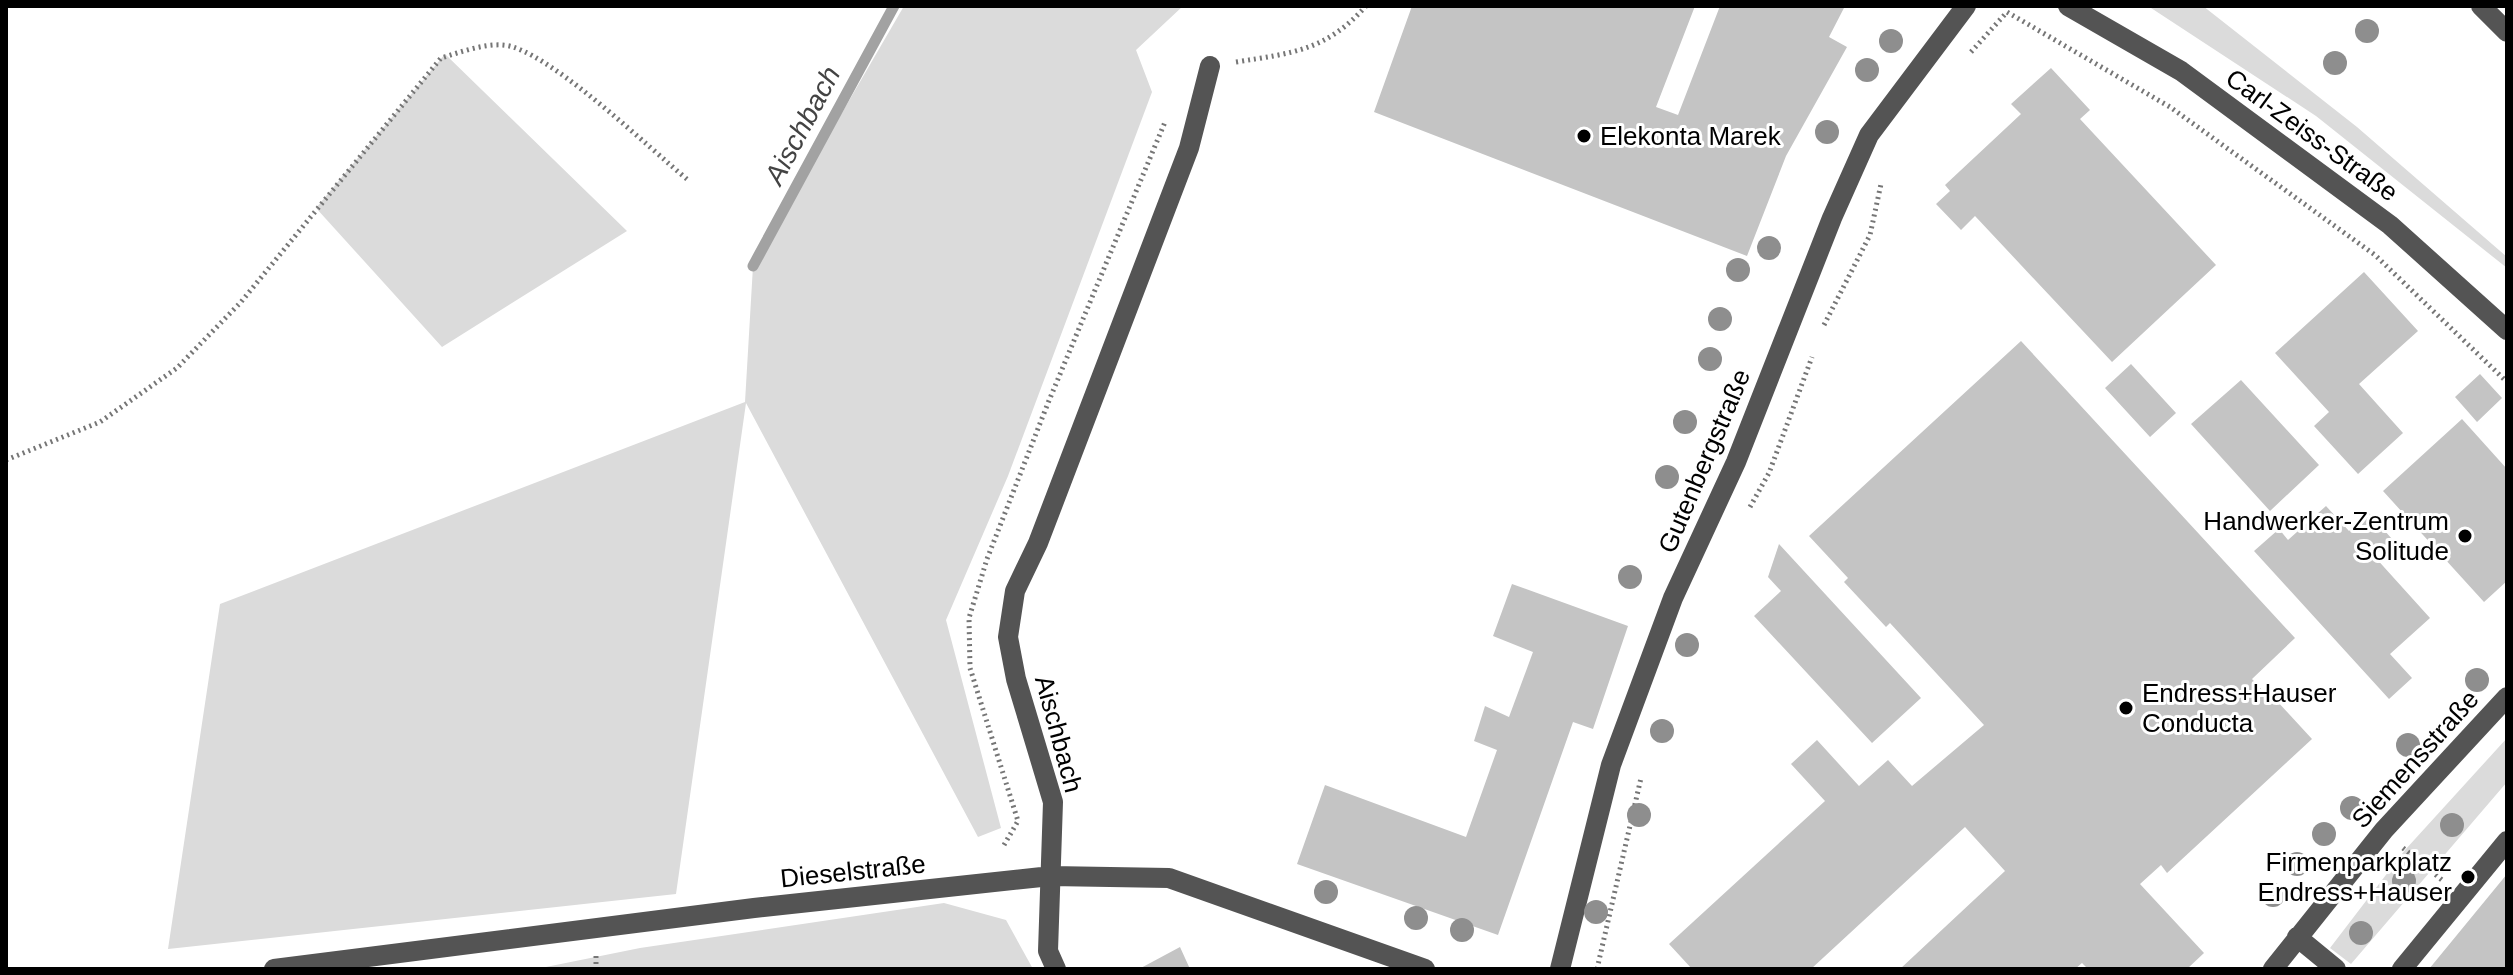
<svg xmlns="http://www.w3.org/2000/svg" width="2513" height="975" viewBox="0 0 2513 975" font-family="Helvetica,sans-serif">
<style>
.green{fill:#dbdbdb}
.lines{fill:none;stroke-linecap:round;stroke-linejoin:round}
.stream{stroke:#a2a2a2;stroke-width:11}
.building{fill:#c4c4c4}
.path{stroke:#767676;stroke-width:5;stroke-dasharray:2 4;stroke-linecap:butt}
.minor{stroke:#545454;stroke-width:20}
.tree{fill:#8e8e8e}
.poi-dot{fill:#000;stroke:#fff;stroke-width:3}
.labels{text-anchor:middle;stroke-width:6;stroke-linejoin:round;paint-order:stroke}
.street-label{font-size:26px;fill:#000;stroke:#fff}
.poi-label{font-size:26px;fill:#000;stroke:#fff;text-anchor:start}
.water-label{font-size:28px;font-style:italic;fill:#434343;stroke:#fff}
</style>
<rect width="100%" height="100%" fill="#fff"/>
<path class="green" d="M904,6H1183L1136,50L1152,92L1008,476L946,620L1001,828L978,837L746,403L676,894L168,949L220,604L745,402L753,266Z
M2148,6H2203L2357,127L2507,257V268L2316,116Z
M445,54L627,231L442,347L316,208Z
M2507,738V782L2351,964L2330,948L2405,850Z
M944,903L1006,920L1033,969H536L640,948Z"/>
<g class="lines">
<path class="stream" d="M753,266L894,6"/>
</g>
<path class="building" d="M1412,6H1695L1656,107L1678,115L1720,6H1845L1829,37L1847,47L1786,156L1747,256L1374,112Z
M2051,68L2090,110L2080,119L2216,265L2112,362L1975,216L1961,230L1936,204L1950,191L1945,185L2021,114L2011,104Z
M2364,272L2418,331L2359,384L2403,433L2358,474L2314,426L2329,412L2275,353Z
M2021,341L2295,638L2252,679L2263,691L2266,689L2312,739L2167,873L2161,865L2140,884L2204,953L2187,969H2088L2082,963L2075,969H1900L2005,871L1965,827L1811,969H1692L1669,944L1825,801L1791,764L1817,740L1859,786L1888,760L1912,786L1984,725L1890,623L1886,627L1844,582L1848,578L1809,536Z
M2131,364L2176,413L2150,437L2105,388Z
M2480,374L2502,398L2477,422L2455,397Z
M2241,380L2319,465L2270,511L2191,424Z
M2462,419L2507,469V581L2484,602L2383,491Z
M2326,506L2349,531L2369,513L2392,539L2374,556L2430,618L2390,654L2412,678L2389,699L2254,551L2279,529L2288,540Z
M1779,544L1921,698L1872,743L1754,616L1781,591L1768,577Z
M1512,584L1628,626L1593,729L1573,722L1498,935L1297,864L1325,785L1466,837L1497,750L1474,741L1485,706L1509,717L1533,652L1493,636Z
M2507,874V969H2429Z
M1180,947L1190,969H1139Z"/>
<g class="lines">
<path class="path" d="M1971,52L2007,12L2170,107L2375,255L2507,382
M1236,62C1292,53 1326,51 1366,6
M1824,325L1870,235L1881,184
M6,460L100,422L177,368L241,302L441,58C461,52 492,40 513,47C560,62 647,146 688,180
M1750,507L1769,473L1812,357
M1004,845L1018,821L970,668L969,618L987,559L1048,403L1165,122
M2403,848L2442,880
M596,956V969
M1597,969L1641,778"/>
<path class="minor" d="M2068,6L2181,71L2390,225L2507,330
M2481,6L2507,32
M2297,937L2336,969
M274,969L754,908L1051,876L1169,878L1425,969
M1056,969L1048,951L1053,802L1016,679L1008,637L1015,591L1038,543L1189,148L1210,66
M1560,969L1611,765L1673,598L1736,462L1832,218L1869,135L1966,6
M2273,969L2384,830L2507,697
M2402,969L2507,841"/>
</g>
<g class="tree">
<circle cx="2367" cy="31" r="12"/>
<circle cx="1891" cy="41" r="12"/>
<circle cx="2335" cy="63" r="12"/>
<circle cx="1867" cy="70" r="12"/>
<circle cx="1827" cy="132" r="12"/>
<circle cx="1769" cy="248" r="12"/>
<circle cx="1738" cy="270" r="12"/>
<circle cx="1720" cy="319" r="12"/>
<circle cx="1710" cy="359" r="12"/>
<circle cx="1685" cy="422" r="12"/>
<circle cx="1667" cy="477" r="12"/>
<circle cx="1630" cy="577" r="12"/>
<circle cx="1687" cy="645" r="12"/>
<circle cx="2477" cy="680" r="12"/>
<circle cx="1662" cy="731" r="12"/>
<circle cx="2408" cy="745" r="12"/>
<circle cx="2352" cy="808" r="12"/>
<circle cx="1639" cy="815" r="12"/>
<circle cx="2452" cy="825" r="12"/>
<circle cx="2324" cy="834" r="12"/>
<circle cx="2297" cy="864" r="12"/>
<circle cx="2404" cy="881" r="12"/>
<circle cx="1326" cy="892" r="12"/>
<circle cx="2273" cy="895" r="12"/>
<circle cx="1596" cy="912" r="12"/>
<circle cx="1416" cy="918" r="12"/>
<circle cx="1462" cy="930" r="12"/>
<circle cx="2361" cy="933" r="12"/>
</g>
<g class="poi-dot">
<circle cx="1584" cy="136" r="8"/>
<circle cx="2465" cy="536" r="8"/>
<circle cx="2126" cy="708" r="8"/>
<circle cx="2468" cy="877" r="8"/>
</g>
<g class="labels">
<g class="street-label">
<text transform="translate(2312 135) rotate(36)" y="9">Carl-Zeiss-Straße</text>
<text transform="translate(1704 461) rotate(-67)" y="9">Gutenbergstraße</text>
<text transform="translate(1059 734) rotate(75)" y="9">Aischbach</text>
<text transform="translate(2415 759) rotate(-48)" y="9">Siemensstraße</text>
<text transform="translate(853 871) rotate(-6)" y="9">Dieselstraße</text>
</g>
<g class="poi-label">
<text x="1600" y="145">Elekonta Marek</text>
<text x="2449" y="530" text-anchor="end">Handwerker-Zentrum<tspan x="2449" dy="30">Solitude</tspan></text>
<text x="2142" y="702">Endress+Hauser<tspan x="2142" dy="30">Conducta</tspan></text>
<text x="2452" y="871" text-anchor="end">Firmenparkplatz<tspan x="2452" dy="30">Endress+Hauser</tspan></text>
</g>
<g class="water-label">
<text transform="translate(802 125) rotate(-62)" y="10">Aischbach</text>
</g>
</g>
<rect width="2513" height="975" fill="none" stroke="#000000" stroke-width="16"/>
</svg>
